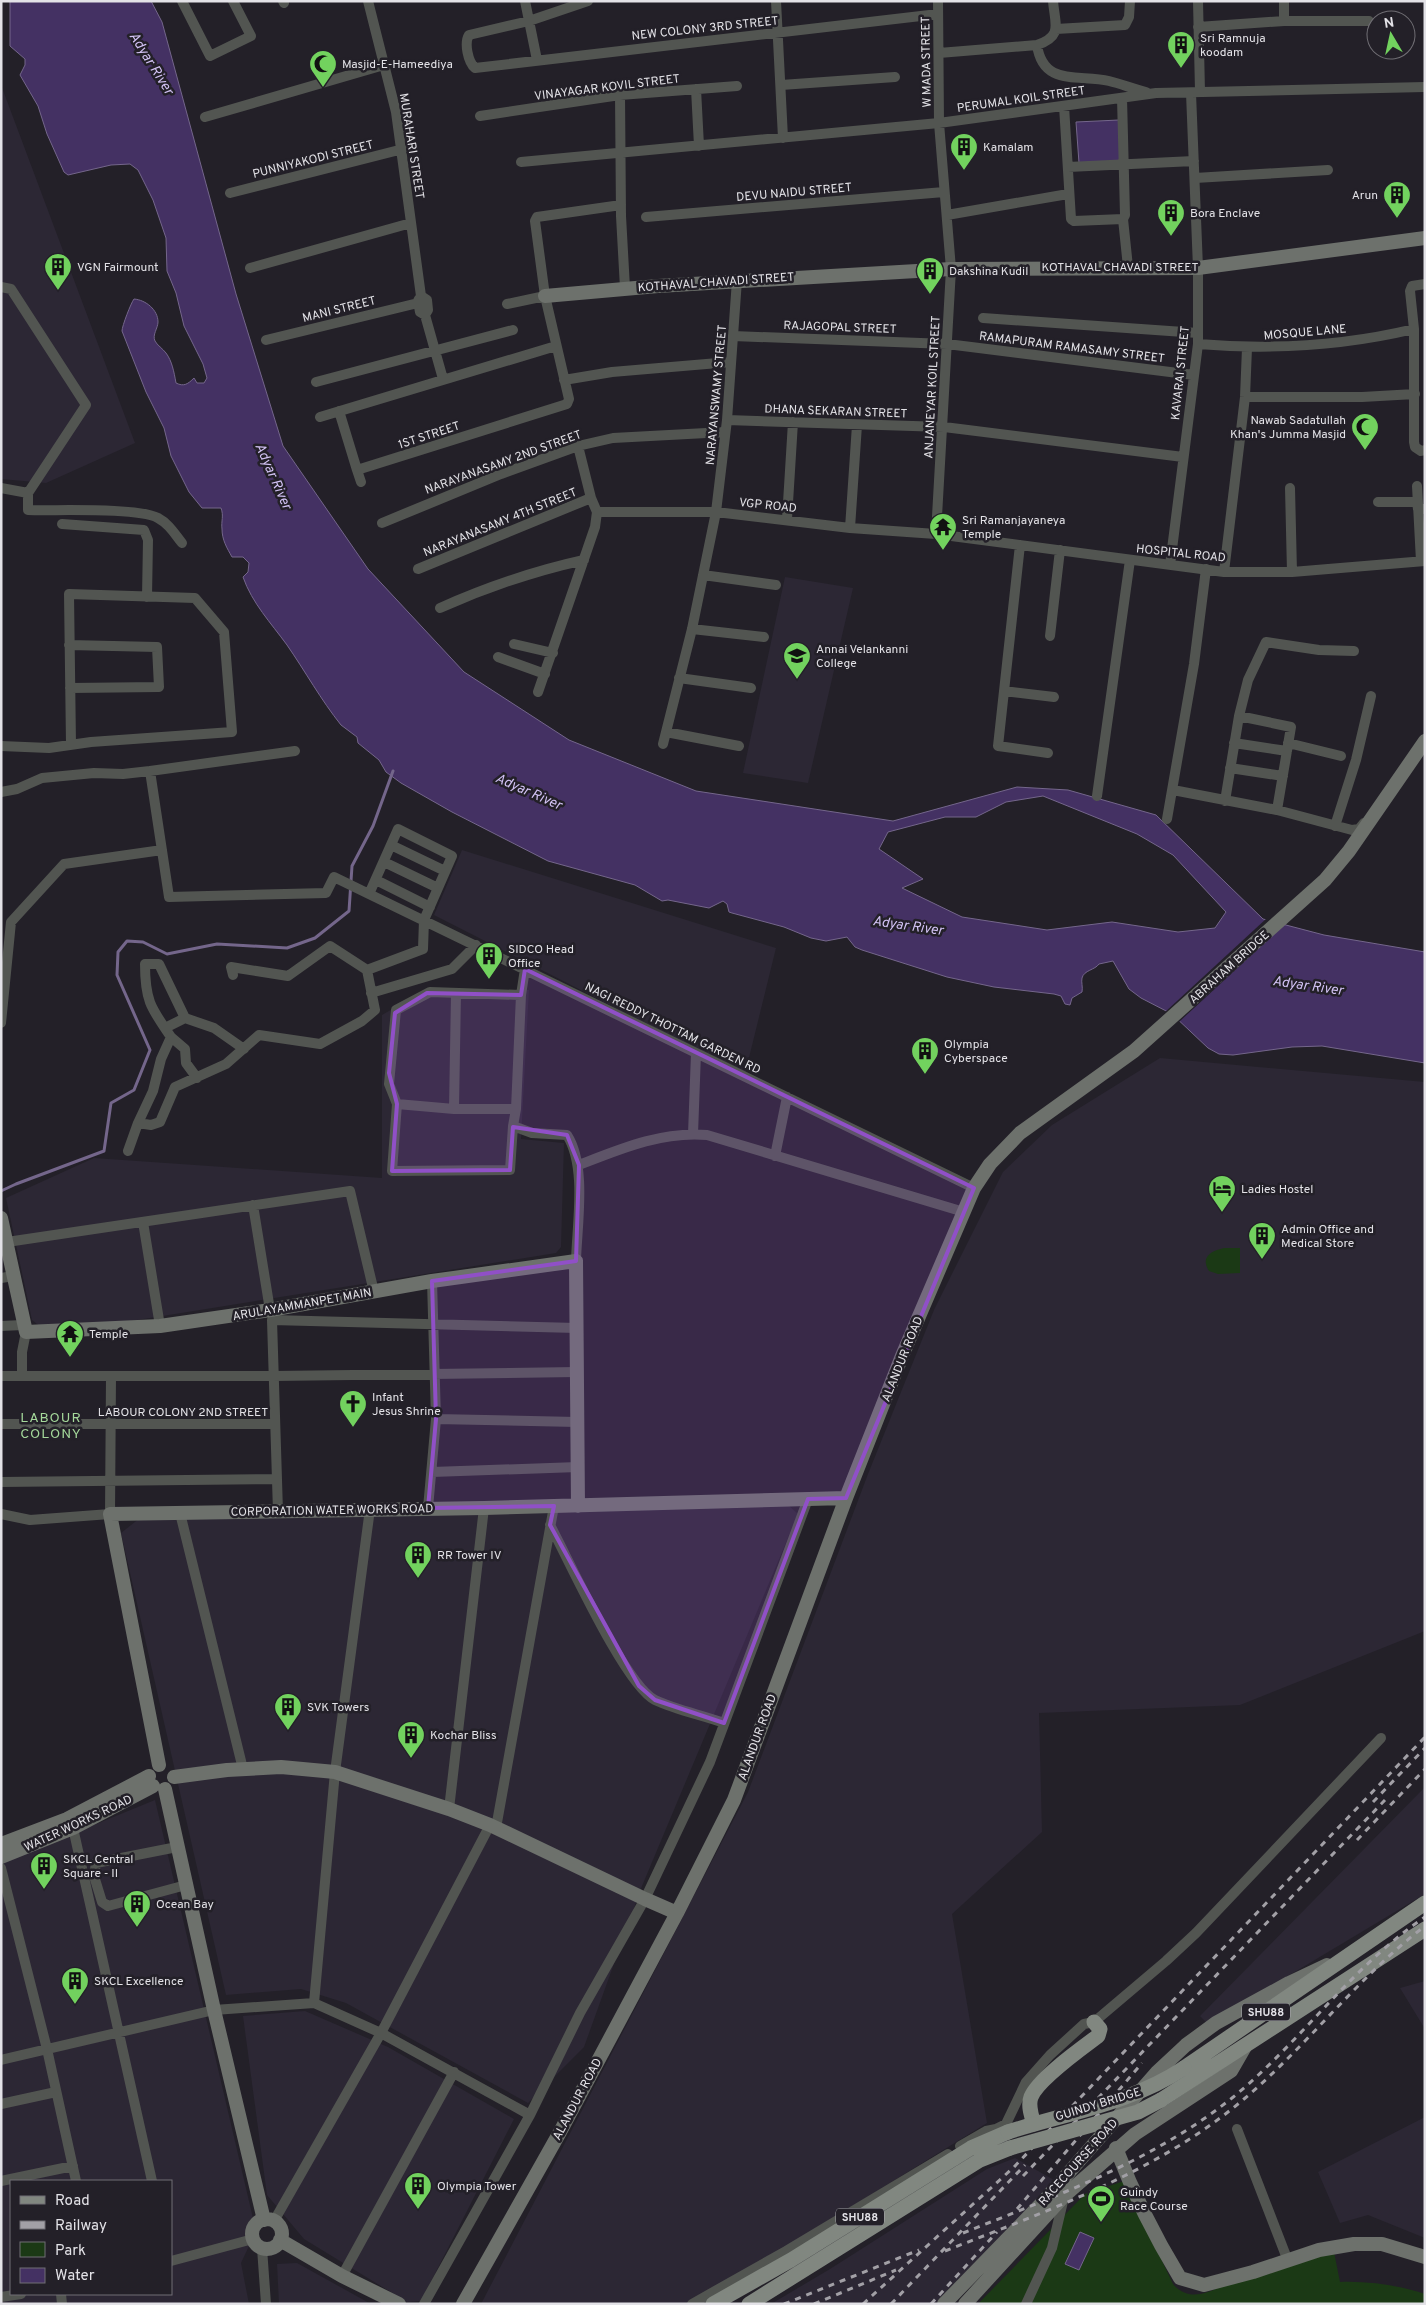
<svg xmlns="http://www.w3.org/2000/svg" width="1426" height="2305" viewBox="0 0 1426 2305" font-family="Overpass,sans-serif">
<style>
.built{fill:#2c2734;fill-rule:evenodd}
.green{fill:#1b3915}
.water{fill:#443163;stroke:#74668b;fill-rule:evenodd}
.pier{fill:#232028}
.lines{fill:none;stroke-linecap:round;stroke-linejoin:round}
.stream{stroke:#74668b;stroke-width:3}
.street{stroke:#525551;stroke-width:10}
.secondary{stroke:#6d716c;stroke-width:14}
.primary{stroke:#818780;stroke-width:15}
.rail{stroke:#a2a0a6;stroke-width:3;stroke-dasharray:6 6;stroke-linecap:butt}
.primary-bridge{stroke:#818780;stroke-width:15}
.marked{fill:#9050c7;fill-opacity:0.2;stroke:#9050c7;stroke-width:4;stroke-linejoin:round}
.labels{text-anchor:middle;stroke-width:5;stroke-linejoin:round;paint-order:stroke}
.shield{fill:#232028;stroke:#a9a8ae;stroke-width:1}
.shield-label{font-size:11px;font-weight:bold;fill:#e3e2e7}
.street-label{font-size:12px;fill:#e3e2e7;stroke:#232028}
.poi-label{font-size:12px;fill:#e3e2e7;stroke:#232028;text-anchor:start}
.water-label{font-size:14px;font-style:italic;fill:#d2c2f4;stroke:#232028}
.neighbourhood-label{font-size:14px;letter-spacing:1px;fill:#a5d99b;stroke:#232028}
</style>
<rect width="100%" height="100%" fill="#232028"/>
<path class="built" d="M1,85L135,443L46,483L1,479Z
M785,577L853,588L808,783L743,773Z
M462,850L776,948L745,1074L434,915Z
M425,990H529L521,1139L564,1143L561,1247L556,1253L50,1334L32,1320L6,1198L94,1158L382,1178V1015Z
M1160,1058L1425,1082V1631L1240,1705L1039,1713L1042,1832L952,1914L987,2123L762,2262L688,2304H481L748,1792L868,1474L934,1310L1003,1172L1052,1125Z
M787,1504L798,1514L642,1886L584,2047L528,2103L346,2003L301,1989L226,1995L121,1533L140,1518Z
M1425,1787V1894L1208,2024L1200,2016Z
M155,1800L256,2231L241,2263L249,2304H1V1863ZM11,2181H171V2294H11Z
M1425,1981V2029L1400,1988Z
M305,2011L388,2047L514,2119L421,2301L407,2302L304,2239L267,2195L243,2016Z
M1425,2117V2238L1368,2215L1340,2223L1318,2172Z
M1015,2158L1061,2184L940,2304H771L830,2269L987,2169Z
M297,2263L371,2304H279L277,2264Z"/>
<path class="green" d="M1224,1248H1240V1273L1218,1274L1209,1271C1200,1257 1211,1251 1224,1248Z
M1124,2181L1173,2284C1187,2300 1203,2295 1220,2287L1334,2252L1340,2282C1368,2281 1398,2285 1425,2294V2304H978L1085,2194Z"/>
<path class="water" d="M10,1H151L162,22L236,294L283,446L368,569L464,672L569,740L696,791L893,821L1017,787L1068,790L1156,815L1263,919L1324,935L1425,952V1063L1322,1046L1292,1047L1233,1055L1219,1054L1208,1048L1172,1014L1141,998L1129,989L1113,961L1099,964C1095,970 1084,970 1082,978C1081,982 1083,987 1082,992L1072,998L1070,1005L1065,1004L1061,996L1054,994L994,987L947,977L862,950L855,947L847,937L826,941L811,938L784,927L732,913L729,912L727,904L723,901L709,908L668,900L662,901L635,885L548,861L452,812L401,783L386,772L379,760L358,743L357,737L341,725C321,700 305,671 287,645C271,623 252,603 243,577L248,572L249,563L243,557H232C227,548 222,540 222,529C221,521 224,516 221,508H202L189,492L171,456L164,428L146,392L122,331C122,326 131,303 134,299C146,300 158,310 158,322C158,328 152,335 155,341C157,345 163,349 166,353C172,361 174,372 176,383C184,387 188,384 194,378L197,383H204L207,378L203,364L184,326L176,293L167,271L166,238L153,200L138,170L130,164L111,165L68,175L64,172L47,134L38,106L20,75L25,65V59L10,46ZM1043,796L1137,834L1173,855L1226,912L1215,928L1178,932L1112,922L1047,930L962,917L902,888L923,879L879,849L888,832L945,817H976L1006,802Z
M1119,120L1122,161L1079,163L1076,122Z
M1080,2232L1094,2238L1079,2270L1065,2264Z"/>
<path class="pier" d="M1267,918L1286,923L1179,1022L1164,1013Z"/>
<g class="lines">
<path class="stream" d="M1,1191L16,1184L104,1151L111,1103L134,1090L150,1050L117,975L118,952L127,941L143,942L167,954L217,944L287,948L315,938L349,911L352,866L373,826L393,771"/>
<path class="street" d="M182,1L210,56L251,36L233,1
M283,1L284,3
M368,1L396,112L421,296
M525,1L537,60
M588,1L529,21L469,35C464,43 468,62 475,68L938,14
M776,1L783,138
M1198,1L1200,92
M1284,21V1
M1198,27L1284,21H1369
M1056,29L1125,25L1129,17L1130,1
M1037,45C1043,87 1079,74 1109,81C1122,84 1133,89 1146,92
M939,53L1037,45C1063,36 1055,25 1053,1
M781,85L895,77
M696,89L699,146
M620,95L621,216L625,288
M1122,98L1125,215L1123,219L1128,267
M1064,106L1071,219L1074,221L1123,219
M480,116L620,95L737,86
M205,117L384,65
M521,162L939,123L1156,93L1425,87
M1068,167L1194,161
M1195,178L1328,170
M230,193L403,149
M947,215L1068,194
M646,217L944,192
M250,268L411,223
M1425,284L1412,286L1410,291L1414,329V442L1415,447L1421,451L1425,450
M1,287L11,289L86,405L28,493L1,488
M421,296L427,300L428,310L425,315
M419,299L418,301L420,312L425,315L443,379
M507,304L545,296
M983,318L1198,333
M733,336L947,344L1194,375
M266,340L418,303
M1198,344C1270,350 1343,346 1414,329
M564,380L612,372L730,362
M316,382L513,330
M1245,397H1362L1415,394
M339,411L357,470L567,404L569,399L545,296L535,221L537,217L621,205
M320,417L556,346
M727,420L944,427L1183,457
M357,470L361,482
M1417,486L1421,561
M1290,488L1292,572
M28,493V510C55,511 137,507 158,518C169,524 174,533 182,543
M1378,502H1417L1418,509H1425
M597,512H716L850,528L936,534L1224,572H1292L1425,561
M787,519L793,422
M382,523L501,474L578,446L613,438L725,432
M62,524L144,530L148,540L147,597
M850,528L857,425
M936,534L951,269L939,123L938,1
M1020,545L998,746L1048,753
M1170,565L1198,344V268L1191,93
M418,569L591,498
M1224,572L1245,397L1247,348
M703,575L776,585
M440,608C487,587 534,571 584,560
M692,629L764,637
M1050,636L1060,550
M514,644L553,653
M69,645L157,647L159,687L70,688
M498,657L545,674
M679,678L751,688
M1004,691L1054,697
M538,692L595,527L597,512L591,498L578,446
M1239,716L1291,727L1277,810
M666,732L739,746
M1234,743L1287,751
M1288,743L1341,756
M663,744L692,629L716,512L727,420L737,280
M1,746L49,748L91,742L232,732L224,632L195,598L69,594L71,745
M1230,768L1283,776
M150,771L169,897L326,893L334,877L974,1188
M1173,790L1277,810L1352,830L1359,829L1364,823
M1,792L17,789L42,778L94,773L123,774L150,771L295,751
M1097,796L1130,560
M1225,801L1239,716L1248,680L1266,642L1319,650L1354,651
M1167,819L1194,664L1206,569
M1335,826L1356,760L1371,696
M391,845L445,871
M384,862L438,888
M376,880L430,907
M525,969L521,995L516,1109L513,1126L532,1133L567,1135C587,1166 577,1224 576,1261
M367,970L423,949L424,920L452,856L398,829L369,894
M233,975L231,967L288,976L330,946L367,970L375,1010L362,1021L320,1044L259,1035L226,1064L175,1087L160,1122L151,1125L138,1123L153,1091L161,1059L171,1037C151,1008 145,1001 145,964H159L185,1018L214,1028L244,1049
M371,993L452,969L476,945
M1,1023L11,922L64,864L162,850
M165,1028L185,1018
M171,1037L185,1049L186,1063L197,1078
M397,1104L389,1084L396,1010L430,992L521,995
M454,1109L456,993
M513,1126L510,1170L392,1171L397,1104L454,1109H516
M693,1134L696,1053
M128,1151L138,1123
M775,1156L787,1097
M579,1165C620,1149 662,1131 707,1135L964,1212
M253,1205L270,1310
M143,1222L160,1326
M7,1242L350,1191L374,1292
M1,1278L14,1276
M1,1326L23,1325
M1,1376H274L577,1372
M22,1376V1352L26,1332
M436,1419L577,1422
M1,1424H275
M432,1472L578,1467
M1,1482L277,1479
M428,1508L436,1419L432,1281
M278,1512L272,1320L577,1328
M180,1513L243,1769
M1,1514L30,1520L110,1514L111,1376
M550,1525C569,1560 625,1685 655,1700C676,1710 702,1715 724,1723
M449,1809L484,1508
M73,1828L152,2181
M496,1828L554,1506
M177,1847L96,1863L94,1876L102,1902L108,1906L186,1885
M1,1868L47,2049L76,2181
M314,2003L335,1772L370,1509
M1,2060L214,2010L314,2003L381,2033L530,2115
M1,2104L56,2092
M1237,2129L1288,2261
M960,2146L986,2131L996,2129L1006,2124L1026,2082L1050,2055L1084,2024L1094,2022L1166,1961L1196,1933L1381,1738
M1,2181L73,2166
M274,2221L381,2033L490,1825
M262,2248L266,2304
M171,2261L253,2239
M342,2276L454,2072
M61,2294L62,2304
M1,2297L21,2294
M424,2304L530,2115L580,2013L645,1899L710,1762L808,1499
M692,2304L786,2251L948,2154
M1026,2304L1052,2248L1064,2197"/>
<path class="secondary" d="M545,296L658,286L951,269L1198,268L1425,238
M1,1218L26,1332L160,1326L270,1310L432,1281L576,1261L578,1506
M159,1765L110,1514L484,1508L846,1498
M174,1777L227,1770L281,1767L335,1772L449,1809L490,1825L645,1899L677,1913
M165,1789L214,2010L264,2220
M1,1844L67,1819L149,1776
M1,1857L73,1828L153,1786
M1116,2148C1133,2193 1155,2237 1180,2278L1204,2285L1253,2272L1319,2250L1354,2244H1382L1425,2257
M252 2234a15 15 0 1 1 30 0a15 15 0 1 1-30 0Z
M280,2240L342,2276L399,2304
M463,2304L560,2132L677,1913L734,1800L846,1498L902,1356L974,1188L990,1164L1020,1133L1134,1051L1325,880L1349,851L1425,741
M944,2304L1043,2202L1157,2072L1186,2045L1216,2023L1289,1983L1327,1965
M965,2304L1064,2196L1135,2134L1231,2071L1246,2045"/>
<path class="primary" d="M1184,2068L1425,1903
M1161,2100L1425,1929
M1034,2124C1031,2115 1028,2105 1031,2097C1038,2079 1082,2048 1098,2036L1100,2029L1094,2022
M713,2304L791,2260L971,2148L1008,2132
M749,2304L980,2160L1010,2148"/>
<path class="rail" d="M1373,1802L1425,1748
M1357,1840L1425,1769
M1023,2176L1385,1800
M1017,2209L1142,2063
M963,2233C1056,2196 1153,2161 1232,2098C1301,2042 1351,1967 1425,1917
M945,2251C1049,2210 1158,2172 1244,2099C1308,2045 1358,1977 1425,1926
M784,2304L919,2250
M814,2304L896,2270
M863,2304L1014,2167L1425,1737
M891,2304L1025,2165
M931,2304L997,2232"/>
<path class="primary-bridge" d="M1008,2132C1067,2113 1132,2103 1184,2068
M1010,2148L1138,2112L1161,2100"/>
</g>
<path class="marked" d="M525,969L974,1188L846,1498L808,1499L724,1723L655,1700L639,1686L550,1525L554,1506L428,1508L436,1419L432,1281L576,1261L579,1165L567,1135L513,1127L510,1170L392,1171L397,1104L389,1073L395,1013L427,993L521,995Z"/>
<defs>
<symbol id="building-pin" viewBox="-11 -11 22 30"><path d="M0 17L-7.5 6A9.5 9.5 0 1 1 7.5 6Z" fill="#72d25e" stroke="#232028"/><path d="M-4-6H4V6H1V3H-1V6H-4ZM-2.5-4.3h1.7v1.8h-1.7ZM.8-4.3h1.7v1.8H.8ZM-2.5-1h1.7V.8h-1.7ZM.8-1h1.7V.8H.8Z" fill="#111"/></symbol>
<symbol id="mosque-pin" viewBox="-11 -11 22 30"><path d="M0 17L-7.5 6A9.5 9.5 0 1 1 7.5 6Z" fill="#72d25e" stroke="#232028"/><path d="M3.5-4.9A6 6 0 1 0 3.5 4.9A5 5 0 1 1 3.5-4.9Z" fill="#111"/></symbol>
<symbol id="temple-pin" viewBox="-11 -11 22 30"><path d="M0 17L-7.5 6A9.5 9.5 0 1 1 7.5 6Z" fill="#72d25e" stroke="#232028"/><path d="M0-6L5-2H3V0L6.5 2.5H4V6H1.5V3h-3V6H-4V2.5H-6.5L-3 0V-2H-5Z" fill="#111"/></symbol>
<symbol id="university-pin" viewBox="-11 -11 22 30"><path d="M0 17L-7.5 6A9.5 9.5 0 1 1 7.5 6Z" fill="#72d25e" stroke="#232028"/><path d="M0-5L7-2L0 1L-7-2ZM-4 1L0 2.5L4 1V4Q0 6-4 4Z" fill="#111"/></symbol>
<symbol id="hotel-pin" viewBox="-11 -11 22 30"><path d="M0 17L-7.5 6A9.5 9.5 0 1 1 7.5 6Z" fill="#72d25e" stroke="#232028"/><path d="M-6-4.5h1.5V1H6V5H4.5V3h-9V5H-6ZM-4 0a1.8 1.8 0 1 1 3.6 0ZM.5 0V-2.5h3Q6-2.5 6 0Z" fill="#111"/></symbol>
<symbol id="church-pin" viewBox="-11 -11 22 30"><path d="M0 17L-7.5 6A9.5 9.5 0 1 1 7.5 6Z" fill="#72d25e" stroke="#232028"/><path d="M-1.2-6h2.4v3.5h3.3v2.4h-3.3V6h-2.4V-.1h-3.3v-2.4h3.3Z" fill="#111"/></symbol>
<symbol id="stadium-pin" viewBox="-11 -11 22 30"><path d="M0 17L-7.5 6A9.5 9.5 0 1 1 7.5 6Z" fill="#72d25e" stroke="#232028"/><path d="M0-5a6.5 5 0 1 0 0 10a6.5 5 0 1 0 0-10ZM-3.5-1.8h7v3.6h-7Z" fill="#111"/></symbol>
</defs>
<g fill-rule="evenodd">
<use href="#building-pin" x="1165" y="29" width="32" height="43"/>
<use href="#mosque-pin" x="307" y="48" width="32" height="43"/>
<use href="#building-pin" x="948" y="131" width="32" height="43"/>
<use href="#building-pin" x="1381" y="179" width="32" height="43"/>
<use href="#building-pin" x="1155" y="197" width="32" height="43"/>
<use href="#building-pin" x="42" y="251" width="32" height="43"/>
<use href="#building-pin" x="914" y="255" width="32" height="43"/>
<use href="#mosque-pin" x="1349" y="411" width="32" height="43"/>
<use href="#temple-pin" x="927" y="511" width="32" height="43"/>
<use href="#university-pin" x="781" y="640" width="32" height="43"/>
<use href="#building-pin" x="473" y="940" width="32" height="43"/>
<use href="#building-pin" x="909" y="1035" width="32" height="43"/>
<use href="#hotel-pin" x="1206" y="1173" width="32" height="43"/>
<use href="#building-pin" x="1246" y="1220" width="32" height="43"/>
<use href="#temple-pin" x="54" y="1318" width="32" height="43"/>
<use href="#church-pin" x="337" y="1388" width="32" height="43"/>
<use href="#building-pin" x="402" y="1539" width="32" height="43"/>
<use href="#building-pin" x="272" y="1691" width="32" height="43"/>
<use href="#building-pin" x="395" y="1719" width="32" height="43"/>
<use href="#building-pin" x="28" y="1850" width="32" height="43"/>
<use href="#building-pin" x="121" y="1888" width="32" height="43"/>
<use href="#building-pin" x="59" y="1965" width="32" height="43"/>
<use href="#building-pin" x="402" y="2170" width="32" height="43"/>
<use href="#stadium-pin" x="1085" y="2183" width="32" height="43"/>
</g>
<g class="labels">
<g class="shield">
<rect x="1242" y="2003.5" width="48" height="17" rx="4"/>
<rect x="836" y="2208.5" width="48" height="17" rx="4"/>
</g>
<g class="shield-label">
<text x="1266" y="2016">SHU88</text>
<text x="860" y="2221">SHU88</text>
</g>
<g class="street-label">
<text transform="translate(705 28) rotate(-6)" y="4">NEW COLONY 3RD STREET</text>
<text transform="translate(926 62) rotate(-91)" y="4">W MADA STREET</text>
<text transform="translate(607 87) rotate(-7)" y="4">VINAYAGAR KOVIL STREET</text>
<text transform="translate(1021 99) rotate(-8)" y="4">PERUMAL KOIL STREET</text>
<text transform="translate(412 146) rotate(81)" y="4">MURAHARI STREET</text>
<text transform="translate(313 159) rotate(-14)" y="4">PUNNIYAKODI STREET</text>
<text transform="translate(794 192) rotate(-5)" y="4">DEVU NAIDU STREET</text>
<text x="1120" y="271">KOTHAVAL CHAVADI STREET</text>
<text transform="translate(716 282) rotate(-4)" y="4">KOTHAVAL CHAVADI STREET</text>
<text transform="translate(339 309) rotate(-14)" y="4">MANI STREET</text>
<text transform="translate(840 327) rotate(2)" y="4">RAJAGOPAL STREET</text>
<text transform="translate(1305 332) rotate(-5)" y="4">MOSQUE LANE</text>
<text transform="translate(1072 347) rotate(7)" y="4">RAMAPURAM RAMASAMY STREET</text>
<text transform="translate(1180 373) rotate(-84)" y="4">KAVARAI STREET</text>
<text transform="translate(932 387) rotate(-87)" y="4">ANJANEYAR KOIL STREET</text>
<text transform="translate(716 395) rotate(-85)" y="4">NARAYANSWAMY STREET</text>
<text transform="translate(836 411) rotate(2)" y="4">DHANA SEKARAN STREET</text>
<text transform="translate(429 435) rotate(-18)" y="4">1ST STREET</text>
<text transform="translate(503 462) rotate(-20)" y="4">NARAYANASAMY 2ND STREET</text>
<text transform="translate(768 505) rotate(6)" y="4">VGP ROAD</text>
<text transform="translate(500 522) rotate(-22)" y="4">NARAYANASAMY 4TH STREET</text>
<text transform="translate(1181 553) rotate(6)" y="4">HOSPITAL ROAD</text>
<text transform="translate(1229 967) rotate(-42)" y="4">ABRAHAM BRIDGE</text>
<text transform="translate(673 1028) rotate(26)" y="4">NAGI REDDY THOTTAM GARDEN RD</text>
<text transform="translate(302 1304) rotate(-10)" y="4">ARULAYAMMANPET MAIN</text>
<text transform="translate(902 1359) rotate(-68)" y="4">ALANDUR ROAD</text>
<text x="183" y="1416">LABOUR COLONY 2ND STREET</text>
<text transform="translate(332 1510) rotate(-1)" y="4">CORPORATION WATER WORKS ROAD</text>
<text transform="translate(757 1737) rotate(-70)" y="4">ALANDUR ROAD</text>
<text transform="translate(78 1823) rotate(-25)" y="4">WATER WORKS ROAD</text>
<text transform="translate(577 2099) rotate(-62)" y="4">ALANDUR ROAD</text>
<text transform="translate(1098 2104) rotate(-17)" y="4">GUINDY BRIDGE</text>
<text transform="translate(1078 2162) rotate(-48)" y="4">RACECOURSE ROAD</text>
</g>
<g class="poi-label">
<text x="1200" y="42">Sri Ramnuja<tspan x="1200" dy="14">koodam</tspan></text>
<text x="342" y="68">Masjid-E-Hameediya</text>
<text x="983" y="151">Kamalam</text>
<text x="1378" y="199" text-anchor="end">Arun</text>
<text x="1190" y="217">Bora Enclave</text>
<text x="77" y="271">VGN Fairmount</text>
<text x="949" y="275">Dakshina Kudil</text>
<text x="1346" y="424" text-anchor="end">Nawab Sadatullah<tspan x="1346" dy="14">Khan's Jumma Masjid</tspan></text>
<text x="962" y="524">Sri Ramanjayaneya<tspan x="962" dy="14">Temple</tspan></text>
<text x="816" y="653">Annai Velankanni<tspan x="816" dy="14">College</tspan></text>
<text x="508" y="953">SIDCO Head<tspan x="508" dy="14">Office</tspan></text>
<text x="944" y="1048">Olympia<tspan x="944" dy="14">Cyberspace</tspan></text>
<text x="1241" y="1193">Ladies Hostel</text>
<text x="1281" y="1233">Admin Office and<tspan x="1281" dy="14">Medical Store</tspan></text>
<text x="89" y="1338">Temple</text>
<text x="372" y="1401">Infant<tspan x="372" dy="14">Jesus Shrine</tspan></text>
<text x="437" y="1559">RR Tower IV</text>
<text x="307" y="1711">SVK Towers</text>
<text x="430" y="1739">Kochar Bliss</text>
<text x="63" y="1863">SKCL Central<tspan x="63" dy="14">Square - II</tspan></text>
<text x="156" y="1908">Ocean Bay</text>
<text x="94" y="1985">SKCL Excellence</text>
<text x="437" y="2190">Olympia Tower</text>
<text x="1120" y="2196">Guindy<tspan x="1120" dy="14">Race Course</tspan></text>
</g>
<g class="water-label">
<text transform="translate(152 63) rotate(58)" y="5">Adyar River</text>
<text transform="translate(274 476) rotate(66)" y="5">Adyar River</text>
<text transform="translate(529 791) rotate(24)" y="5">Adyar River</text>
<text transform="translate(908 925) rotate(8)" y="5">Adyar River</text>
<text transform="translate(1308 985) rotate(8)" y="5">Adyar River</text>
</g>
<g class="neighbourhood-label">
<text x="51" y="1422">LABOUR<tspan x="51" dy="16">COLONY</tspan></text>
</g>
</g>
<rect width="1426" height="2305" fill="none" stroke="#e3e2e7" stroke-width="5"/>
<rect x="10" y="2180" width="162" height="115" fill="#232028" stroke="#706e74"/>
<rect x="20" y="2196" width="25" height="8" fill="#818780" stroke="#706e74"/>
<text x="55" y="2205" font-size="15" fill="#e3e2e7">Road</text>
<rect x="20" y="2221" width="25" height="8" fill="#a2a0a6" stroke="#706e74"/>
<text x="55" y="2230" font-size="15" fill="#e3e2e7">Railway</text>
<rect x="20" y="2242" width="25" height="15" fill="#1b3915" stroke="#706e74"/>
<text x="55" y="2255" font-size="15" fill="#e3e2e7">Park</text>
<rect x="20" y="2268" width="25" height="15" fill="#443163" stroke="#706e74"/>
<text x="55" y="2280" font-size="15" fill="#e3e2e7">Water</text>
<g transform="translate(1391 35) rotate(351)"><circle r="24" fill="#232028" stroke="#706e74"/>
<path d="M0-4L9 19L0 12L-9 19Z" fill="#72d25e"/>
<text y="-8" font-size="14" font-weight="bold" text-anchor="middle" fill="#e3e2e7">N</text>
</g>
</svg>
